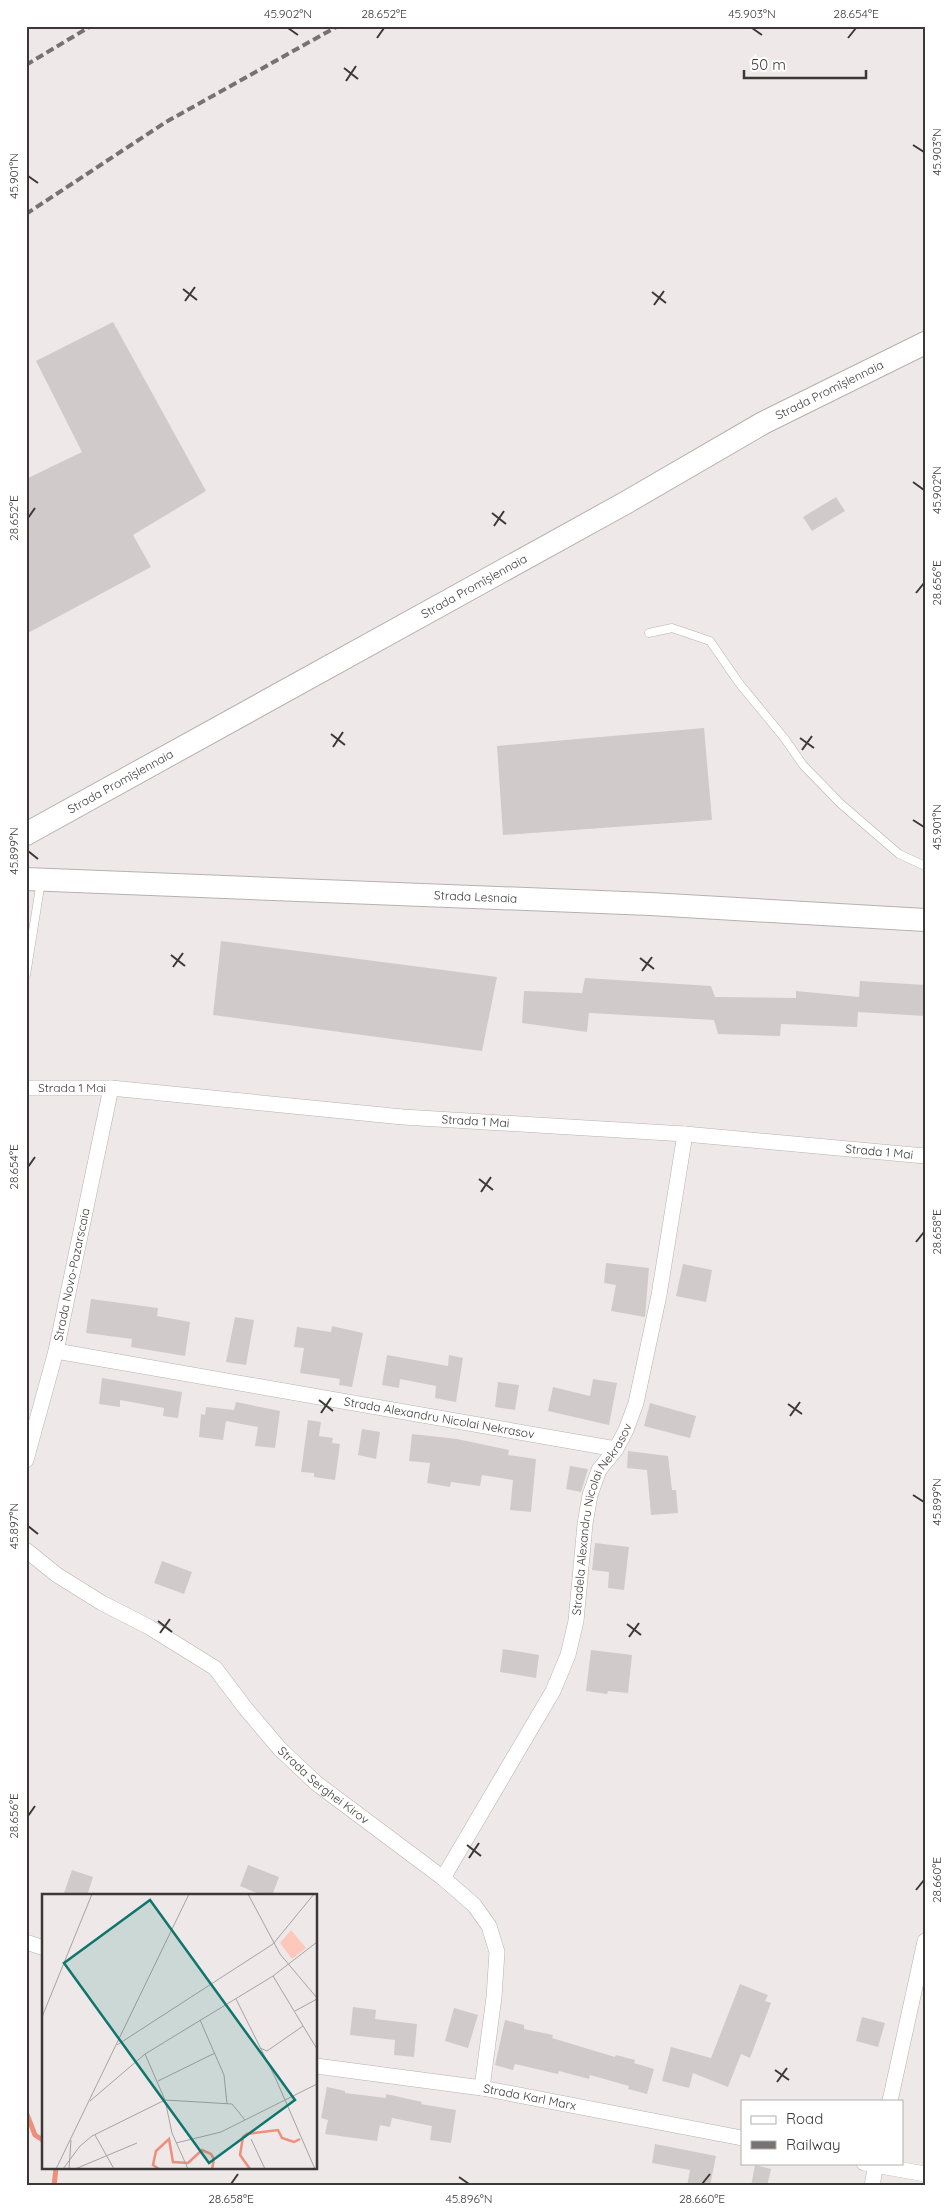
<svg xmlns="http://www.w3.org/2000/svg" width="951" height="2212" viewBox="0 0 951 2212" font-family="Quicksand,sans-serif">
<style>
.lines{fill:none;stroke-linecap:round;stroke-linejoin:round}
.stream{stroke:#ee8f7c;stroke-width:5}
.building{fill:#d0cbca}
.lane-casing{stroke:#b6b1af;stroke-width:9}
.street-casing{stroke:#b6b1af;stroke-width:16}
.secondary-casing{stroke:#b6b1af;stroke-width:24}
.lane{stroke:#fff;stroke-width:8}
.street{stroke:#fff;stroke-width:15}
.secondary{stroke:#fff;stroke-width:22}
.rail{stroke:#757271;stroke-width:4;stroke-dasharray:8 4;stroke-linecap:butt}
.ticks{fill:none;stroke:#3b3938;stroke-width:2}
.labels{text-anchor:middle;stroke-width:4;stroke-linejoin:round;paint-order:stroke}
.street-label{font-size:12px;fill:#3b3938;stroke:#fff}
.inset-river{fill:none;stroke:#ee8f7c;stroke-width:2.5}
.inset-road{fill:none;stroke:#a6a3a2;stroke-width:1}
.view{fill:#0f766e;fill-opacity:0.15;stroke:#0f766e;stroke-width:2.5}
.inset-edge{fill:none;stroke:#3b3938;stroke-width:2.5}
.neatline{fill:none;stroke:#3b3938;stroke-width:2}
.ticks-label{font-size:12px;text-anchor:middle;fill:#3b3938}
</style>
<rect width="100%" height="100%" fill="#eee9e8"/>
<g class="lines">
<path class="stream" d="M26,2112L35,2135L44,2141
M54,2186L56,2168"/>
</g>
<path class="building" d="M113,322L206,491L133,535L151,567L26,634V479L82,452L36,361Z
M836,497L845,511L812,531L803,517Z
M704,728L712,820L503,835L497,746Z
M221,941L497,977L482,1051L213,1015Z
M585,978L711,986L715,997L796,998V991L859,997L860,981L925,985V1016L858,1012L857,1027L781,1024L780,1036L718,1034L714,1020L589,1013L587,1032L522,1023L524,991L582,993Z
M606,1263L649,1268L645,1317L611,1311L616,1285L604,1283Z
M683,1264L712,1270L706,1302L676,1296Z
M91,1299L158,1308L157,1316L190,1322L185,1356L131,1347L132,1339L86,1333Z
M235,1317L254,1320L246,1365L226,1362Z
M332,1326L363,1333L352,1387L339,1385L340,1379L300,1373L304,1348L294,1347L297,1327L331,1332Z
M387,1355L448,1366L449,1355L463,1358L456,1402L435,1398L436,1386L400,1379L399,1388L382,1385Z
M102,1378L182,1392L178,1418L163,1416L164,1408L120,1400V1407L99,1404Z
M593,1379L617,1383L609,1425L548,1411L553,1387L590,1396Z
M498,1382L519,1385L515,1410L495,1407Z
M236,1402L280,1411L275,1448L255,1446L258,1427L226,1421L223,1440L199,1437L201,1414L205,1415L206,1407L234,1410Z
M650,1403L696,1416L690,1438L644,1426Z
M308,1420L321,1422L319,1436L333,1438L332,1443L340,1444L335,1480L314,1477V1473L301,1472Z
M362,1429L380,1432L376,1459L358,1455Z
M412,1434L457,1439L509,1450L508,1455L536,1459L531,1512L510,1510L513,1480L482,1475L480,1486L451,1482L450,1487L427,1483L430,1463L409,1461Z
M628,1451L668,1456L672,1490H676L678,1513L651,1515L647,1470L627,1468Z
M570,1466L588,1469L581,1492L566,1489Z
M595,1543L629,1547L624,1590L608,1588L609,1572L592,1570Z
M162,1561L192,1572L184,1594L154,1583Z
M503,1649L539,1655L536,1678L500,1672Z
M591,1650L632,1655L628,1693L608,1691L607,1694L586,1691Z
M248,1865L279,1877L272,1896H264L240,1886Z
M72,1870L93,1877L87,1896H73L64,1893Z
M740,1984L768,1995L765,2001L771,2003L750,2058L741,2054L728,2087L693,2073L689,2088L662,2081L671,2047L711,2058Z
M353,2007L376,2010L375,2019L417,2024L414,2057L394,2055L395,2040L350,2035Z
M454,2008L478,2015L468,2048L445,2041Z
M862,2017L885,2023L878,2047L856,2041Z
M505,2020L524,2025V2029L553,2035L552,2038L615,2057L616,2055L635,2060L634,2063L654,2069L647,2094L628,2089L629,2086L590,2075L589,2079L559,2071L558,2074L515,2064L513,2070L495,2065Z
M327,2087L345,2091V2093L386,2098V2094L422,2102L421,2104L456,2110L451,2143L430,2140L432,2126L392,2118L390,2127L380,2125L377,2141L325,2134L328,2120L321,2118Z
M655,2144L716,2156L710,2186H687L690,2170L652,2163Z
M755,2165L771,2169L767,2186H751Z"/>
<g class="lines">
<defs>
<path id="lane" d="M649,633L672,628L710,641L739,683L785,739L803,765L841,804L899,854L925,866
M26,975L41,881"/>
<g id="street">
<path id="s1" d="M26,1088H111L403,1117L685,1134L925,1156"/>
<path id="s2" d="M56,1351L616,1449"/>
<path id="s3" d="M26,1460L56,1351L111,1088"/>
<path id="s4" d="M26,1550L57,1575L102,1603L149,1627L215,1668L246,1709L280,1749L316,1783L443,1878L474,1905L489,1926L497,1952L494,1997L482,2088"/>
<path id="s5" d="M443,1878L553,1691L568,1655L576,1621L585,1524L590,1495L599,1470L616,1449L626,1430L636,1403L659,1295L685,1134"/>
<path d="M26,1942L44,1948"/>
<path id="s6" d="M316,2066L482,2088L742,2138"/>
<path d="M890,2101L925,1941"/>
<path d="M864,2163L925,2174"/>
<path d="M872,2186L876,2163"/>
</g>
<g id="secondary">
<path id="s7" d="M26,834L627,502L763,423L925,343"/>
<path id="s8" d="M26,879L650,904L925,920"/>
</g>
</defs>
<use href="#lane" class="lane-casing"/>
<use href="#street" class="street-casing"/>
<use href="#secondary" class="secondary-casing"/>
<use href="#lane" class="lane"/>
<use href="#street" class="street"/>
<use href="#secondary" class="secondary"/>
<path class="rail" d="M26,65L91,26
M26,214L166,122L338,26"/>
</g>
<path class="ticks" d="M288,28L298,35M752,28L762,35M377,38L384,28M848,38L856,28M344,68L358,79M346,81L356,66M913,145L924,152M28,176L38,183M183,289L197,300M652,292L666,303M185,301L195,287M654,305L664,291M913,482L924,490M492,513L506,524M28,518L35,508M494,526L504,511M916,593L924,583M331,734L345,745M800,738L814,748M333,747L343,732M802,750L812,736M913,820L924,827M28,851L38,859M171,955L185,966M640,958L654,969M173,967L183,953M642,971L652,957M28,1167L35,1157M479,1179L493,1190M481,1192L491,1177M916,1242L924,1232M319,1400L333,1411M788,1404L802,1414M321,1413L331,1398M790,1416L800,1402M913,1495L924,1502M28,1526L38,1534M158,1621L172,1632M627,1624L641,1635M160,1633L170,1619M629,1637L639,1623M28,1816L35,1806M467,1845L481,1856M469,1858L479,1843M916,1890L924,1880M775,2070L789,2080M777,2082L787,2068M459,2177L469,2184M231,2184L238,2174M702,2184L710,2174"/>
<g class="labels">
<g class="street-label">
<text dy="4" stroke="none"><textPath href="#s7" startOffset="918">Strada Promîșlennaia</textPath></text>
<text dy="4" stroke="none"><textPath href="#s7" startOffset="512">Strada Promîșlennaia</textPath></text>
<text dy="4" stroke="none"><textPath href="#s7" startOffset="108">Strada Promîșlennaia</textPath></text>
<text dy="4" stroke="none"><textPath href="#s8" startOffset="450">Strada Lesnaia</textPath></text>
<text dy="4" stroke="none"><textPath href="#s1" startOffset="46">Strada 1 Mai</textPath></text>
<text dy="4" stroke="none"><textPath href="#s1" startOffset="451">Strada 1 Mai</textPath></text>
<text dy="4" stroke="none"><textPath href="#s1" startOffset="856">Strada 1 Mai</textPath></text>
<text dy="4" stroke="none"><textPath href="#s3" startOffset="191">Strada Novo-Pazarscaia</textPath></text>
<text dy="4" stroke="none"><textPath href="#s2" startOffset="389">Strada Alexandru Nicolai Nekrasov</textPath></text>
<text dy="4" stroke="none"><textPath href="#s5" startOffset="398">Stradela Alexandru Nicolai Nekrasov</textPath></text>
<text dy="4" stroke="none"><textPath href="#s4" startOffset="384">Strada Serghei Kirov</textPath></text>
<text dy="4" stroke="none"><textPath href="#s6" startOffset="216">Strada Karl Marx</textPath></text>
</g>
</g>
<g transform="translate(42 1894)">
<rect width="275" height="275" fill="#eee9e8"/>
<path d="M249,36L264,54L250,65L238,49Z" fill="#fec7bb"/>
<path class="inset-river" d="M117,275L111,271L114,257L127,245L131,268L146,269L160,256L169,260L172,265L170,275M208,275L198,261L201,243L205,240L236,236L240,244L252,248L258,245"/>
<path class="inset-road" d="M206,0L238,60L275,104M231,82L275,155M194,105L233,183L273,275M253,117L275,105M0,123L50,0M158,126L182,181L185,210M75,151L231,50L272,0M218,154L225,157L261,132M103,160L123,206L130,239L146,275M116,187L173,159M48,207L103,160L231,82L275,48M53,241L72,275M209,245L223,275M134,249L179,238L275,190M14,275L147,0M21,275L38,252L50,242L123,206L190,210L203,226M27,275L29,246M33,275L95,249"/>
<path class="view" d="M108,6L253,206L167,269L22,69Z"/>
<rect width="275" height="275" class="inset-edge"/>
</g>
<rect width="951" height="2212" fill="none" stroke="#ffffff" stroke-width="55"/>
<rect x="741" y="2100" width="162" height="65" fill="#ffffff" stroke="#b1b0af"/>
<rect x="751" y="2116" width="25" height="8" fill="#ffffff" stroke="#b1b0af"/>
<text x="786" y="2124" font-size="15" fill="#3b3938">Road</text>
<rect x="751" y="2141" width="25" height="8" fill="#757271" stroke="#b1b0af"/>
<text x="786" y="2150" font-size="15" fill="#3b3938">Railway</text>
<path d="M744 70v8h122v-8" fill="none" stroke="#3b3938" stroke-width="2.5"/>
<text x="751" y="70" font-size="15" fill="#3b3938" stroke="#ffffff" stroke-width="4" paint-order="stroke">50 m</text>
<rect x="28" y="28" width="896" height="2156" class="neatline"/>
<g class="ticks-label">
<text x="288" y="18">45.902°N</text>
<text x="384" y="18">28.652°E</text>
<text x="752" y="18">45.903°N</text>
<text x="856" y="18">28.654°E</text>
<text transform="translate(937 152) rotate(-90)" y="4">45.903°N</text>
<text transform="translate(14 176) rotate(-90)" y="4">45.901°N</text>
<text transform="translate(937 490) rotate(-90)" y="4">45.902°N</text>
<text transform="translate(14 518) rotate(-90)" y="4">28.652°E</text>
<text transform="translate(937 583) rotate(-90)" y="4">28.656°E</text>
<text transform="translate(937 827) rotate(-90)" y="4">45.901°N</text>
<text transform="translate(14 851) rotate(-90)" y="4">45.899°N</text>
<text transform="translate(14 1167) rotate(-90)" y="4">28.654°E</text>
<text transform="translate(937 1232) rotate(-90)" y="4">28.658°E</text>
<text transform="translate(937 1502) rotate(-90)" y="4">45.899°N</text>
<text transform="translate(14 1526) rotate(-90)" y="4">45.897°N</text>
<text transform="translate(14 1816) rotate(-90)" y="4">28.656°E</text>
<text transform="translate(937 1880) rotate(-90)" y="4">28.660°E</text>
<text x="231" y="2203">28.658°E</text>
<text x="469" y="2203">45.896°N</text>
<text x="702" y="2203">28.660°E</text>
</g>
</svg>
